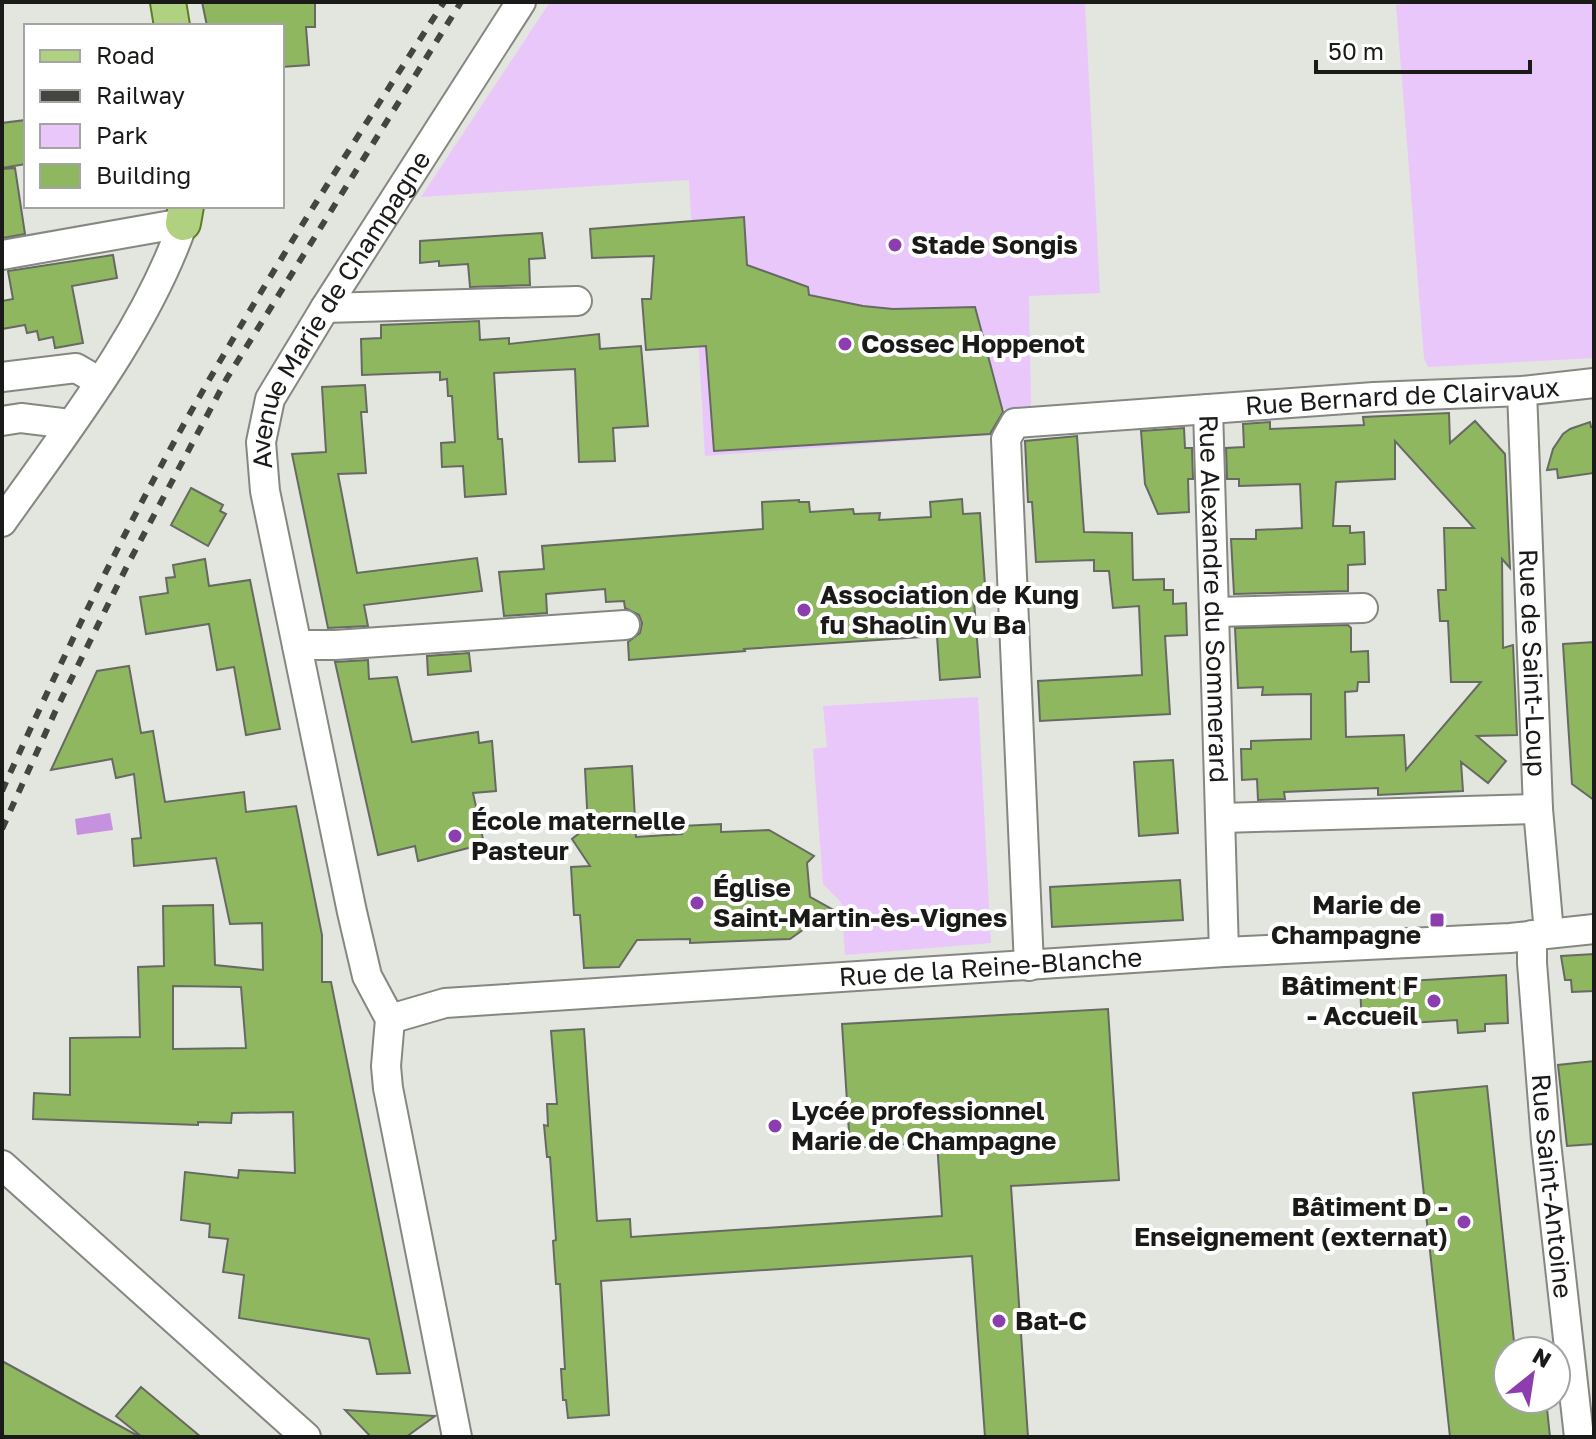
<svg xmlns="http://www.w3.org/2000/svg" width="1596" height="1439" viewBox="0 0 1596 1439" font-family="'Golos Text',sans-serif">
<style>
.green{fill:#e9c7fb}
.water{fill:#c691df}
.building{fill:#8fb760;stroke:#666a62;stroke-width:2;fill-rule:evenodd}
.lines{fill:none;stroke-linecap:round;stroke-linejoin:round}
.minor-casing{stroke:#848880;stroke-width:32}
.major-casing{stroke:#5a7d25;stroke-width:38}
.minor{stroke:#fff;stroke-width:28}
.major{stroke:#b0d180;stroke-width:34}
.rail{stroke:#434541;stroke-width:6;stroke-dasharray:10 10;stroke-linecap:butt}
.poi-dot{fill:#8d3eae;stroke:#fff;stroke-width:3}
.labels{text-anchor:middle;stroke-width:8;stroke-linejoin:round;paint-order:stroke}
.poi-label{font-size:26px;font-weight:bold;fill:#1a1b18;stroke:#fff;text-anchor:start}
.street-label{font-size:26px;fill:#1a1b18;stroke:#fff}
</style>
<rect width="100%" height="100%" fill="#e2e6de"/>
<path class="green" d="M550,2H1085L1100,293L1029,296L1031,407L988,410V435L705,456L689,180L421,197Z
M1422,2H1594V358L1428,367L1424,358L1396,5Z
M978,697L991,943L845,955L841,902L823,884L813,749L827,747L823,706Z"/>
<path class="water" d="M110,813L113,830L77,835L75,819Z"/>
<path class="building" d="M202,2H315V27H306L309,65L282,67V26H207Z
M26,120V164L2,168V123Z
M15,168L25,234L3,238L2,169Z
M744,217L747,265L808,287L809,295L863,306L893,309L975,307L1003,412L990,434L714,451L706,346L646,350L642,299H651L654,256L592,258L590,229Z
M542,233L545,258L529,259L530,285L470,287L468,264L439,266V261L420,263V241Z
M113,255L117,278L72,286L83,343L55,348L53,337L39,340L37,331L27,333L25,325L2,329V301L13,299L8,271Z
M479,321L480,340L509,338V344L599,334L600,349L641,346L648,426L613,428L615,461L579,462L575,369L494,373L498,439H502L506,494L465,497L463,466L442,467L441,443L455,442L452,396H448L447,379L440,380V372L362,375L361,339L381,338V325Z
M365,385L367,412H361L366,473L338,474L357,573L477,558L482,591L364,605L368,626L328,628L292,454L326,452L322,387Z
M1449,413L1450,443L1475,421L1505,454L1510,568L1502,559L1503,648L1513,645L1517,735L1477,736L1506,761L1488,783L1461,762L1463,791L1378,795V788L1284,792L1285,799L1258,800L1257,779L1242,780L1241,749H1251V741L1311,739V694L1262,695L1263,687L1238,688L1235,628L1348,625L1351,628V652L1368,651L1369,682H1358L1357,691L1345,692L1346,737L1404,735L1406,770L1481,682H1451L1448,621H1440L1438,590H1446L1444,528H1474L1395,441V479L1336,482L1333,526H1350V533L1364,532L1365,564L1348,565V591L1234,594L1231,539H1256V530L1302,528L1300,484L1239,486V479H1227L1226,448L1244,447L1243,424L1270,422V429L1364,425L1363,417Z
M1590,422L1591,427H1594V473L1558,478L1557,469L1547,470L1553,449L1563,434L1570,429Z
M1184,428L1185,448H1192L1193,479H1188L1189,512L1158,514L1145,484L1141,431Z
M1077,436L1084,532L1132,533L1133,580L1164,579V590H1173V604L1186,603L1187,635L1165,636L1170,714L1040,721L1038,681L1142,675L1139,606L1113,608L1109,571H1094V560L1036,562L1032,502H1028L1025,441Z
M191,488L223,505L220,511L226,514L208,546L171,525Z
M962,499L963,514L980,513L986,600L974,601L980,677L940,680L937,636L744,649L745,651L629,660L628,642L640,633L642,623L639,615L625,608L624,601L606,602L605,589L546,594L547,613L504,616L499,572L544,569L542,546L763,529L762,502L799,500V502H809L810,512L853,509L854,514L880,513L879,520L931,517L930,502Z
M205,559L209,586L250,580L280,729L246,735L234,667L217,670L209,624L146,634L140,597L168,593L166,578L175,577L173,565Z
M1594,642V800L1572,784L1563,644Z
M469,653L471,671L428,675L427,656Z
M368,660L369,679L397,677L412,742L478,732L479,743L492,741L496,791L473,793L484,844L418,861L415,846L378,855L335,662Z
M129,666L141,733L153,731L165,802L244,792L246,812L296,806L322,935V982H331L410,1373L377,1374L369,1339L239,1318L244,1275L223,1272L228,1239L209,1237L210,1224L181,1220L185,1172L238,1178L239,1170L295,1173L293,1112L232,1113L231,1123L198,1122V1125L33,1119L34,1093L70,1095V1038L140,1037L138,967L164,966L163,906L213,905L215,965L263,970L262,923L230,924L216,858L134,866L132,839L141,838L134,774L116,778L112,759L51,770L97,671ZM173,986L241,987L246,1048L173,1049Z
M1173,760L1178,833L1139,836L1134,762Z
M632,766L636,837L682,834V826L721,824V832L769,830L814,856L807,863L810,897L832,909L790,939L690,943V939L637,940L619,967L584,968L580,915H574L571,867L590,866L572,839L588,826L585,769Z
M1180,880L1183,920L1052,927L1050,887Z
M1594,954V991L1572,992L1571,980H1565L1561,956Z
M1506,975L1508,1023L1485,1024V1031L1458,1033L1457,1020L1362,1026L1360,984Z
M1108,1009L1119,1180L1011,1186L1028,1437H985L972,1256L601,1281L609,1415L568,1418L566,1400H563L561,1369H565L560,1284H556L553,1241L556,1240L550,1157H547L544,1125L548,1126L547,1104H557L551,1031L584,1029L597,1221L630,1219L631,1237L942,1216L937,1142L850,1148L842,1024Z
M1594,1061V1144L1567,1146L1558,1065Z
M1487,1086L1515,1351H1508V1399H1546L1550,1437H1450L1413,1093Z
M2,1361L140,1437H2Z
M141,1387L201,1437H142L116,1416Z
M345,1410L392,1413L435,1416L406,1437H371Z"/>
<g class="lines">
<defs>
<g id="minor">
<path d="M2,255L183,223C146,330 67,430 2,522"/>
<path d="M325,308L577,301"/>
<path d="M2,377L76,368L100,382"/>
<path id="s1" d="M1522,391L1538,809L1549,933"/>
<path id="s2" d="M1208,409L1224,952"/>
<path d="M2,421L21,418L70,424"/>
<path d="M1216,612L1363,608"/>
<path d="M297,645H335L625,625"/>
<path d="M1222,818L1538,809"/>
<path id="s3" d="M1532,935V963L1546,1142L1579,1437"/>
<path id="s4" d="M1029,966L1006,439L1015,423L1374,397L1522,391L1594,383"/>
<path id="s5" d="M390,1019L445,1003L1224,952L1510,938L1594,929"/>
<path d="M2,1165L306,1437"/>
<path id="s6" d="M457,1437L388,1088L386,1066L390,1019L367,976L352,912L265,491L261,442L270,399L325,308L521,2"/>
</g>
<path id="major" d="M168,2L172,26
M183,223L186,206"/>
</defs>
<use href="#minor" class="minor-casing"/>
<use href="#major" class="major-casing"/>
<use href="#minor" class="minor"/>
<use href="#major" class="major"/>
<path class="rail" d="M2,791C67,647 136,505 216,368C288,244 366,123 444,2
M2,829L55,712L128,564L227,378L461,2"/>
</g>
<g class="poi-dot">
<circle cx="895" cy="245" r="8"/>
<circle cx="845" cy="344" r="8"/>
<circle cx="804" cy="610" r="8"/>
<circle cx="455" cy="836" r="8"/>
<circle cx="697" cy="903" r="8"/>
<rect x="1429" y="912" width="16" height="16" rx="4"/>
<circle cx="1434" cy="1001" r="8"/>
<circle cx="775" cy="1126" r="8"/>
<circle cx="1464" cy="1222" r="8"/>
<circle cx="999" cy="1321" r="8"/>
</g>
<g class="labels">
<g class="poi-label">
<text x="911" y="254">Stade Songis</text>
<text x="861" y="353">Cossec Hoppenot</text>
<text x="820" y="604">Association de Kung<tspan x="820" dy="30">fu Shaolin Vu Ba</tspan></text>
<text x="471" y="830">École maternelle<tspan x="471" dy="30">Pasteur</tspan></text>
<text x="713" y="897">Église<tspan x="713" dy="30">Saint-Martin-ès-Vignes</tspan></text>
<text x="1421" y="914" text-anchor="end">Marie de<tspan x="1421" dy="30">Champagne</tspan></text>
<text x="1418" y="995" text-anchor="end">Bâtiment F<tspan x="1418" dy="30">- Accueil</tspan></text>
<text x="791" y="1120">Lycée professionnel<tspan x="791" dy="30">Marie de Champagne</tspan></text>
<text x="1448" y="1216" text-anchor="end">Bâtiment D -<tspan x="1448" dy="30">Enseignement (externat)</tspan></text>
<text x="1015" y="1330">Bat-C</text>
</g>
<g class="street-label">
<text dy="9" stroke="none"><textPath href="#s6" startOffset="1172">Avenue Marie de Champagne</textPath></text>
<text dy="9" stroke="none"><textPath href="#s4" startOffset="934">Rue Bernard de Clairvaux</textPath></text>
<text dy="9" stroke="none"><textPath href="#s2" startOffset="190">Rue Alexandre du Sommerard</textPath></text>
<text dy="9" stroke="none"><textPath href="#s1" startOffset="272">Rue de Saint-Loup</textPath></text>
<text dy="9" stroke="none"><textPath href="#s5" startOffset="604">Rue de la Reine-Blanche</textPath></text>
<text dy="9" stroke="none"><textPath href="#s3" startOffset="252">Rue Saint-Antoine</textPath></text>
</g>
</g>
<rect width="1596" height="1439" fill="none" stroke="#1a1b18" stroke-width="8"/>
<rect x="24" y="24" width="260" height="184" fill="#ffffff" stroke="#a3a4a3" stroke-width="2"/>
<rect x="40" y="50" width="40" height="12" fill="#b0d180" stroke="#a3a4a3" stroke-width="2"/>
<text x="96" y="64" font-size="24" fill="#1a1b18">Road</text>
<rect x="40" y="90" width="40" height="12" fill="#434541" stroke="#a3a4a3" stroke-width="2"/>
<text x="96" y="104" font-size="24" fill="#1a1b18">Railway</text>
<rect x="40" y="124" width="40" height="24" fill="#e9c7fb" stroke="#a3a4a3" stroke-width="2"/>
<text x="96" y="144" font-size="24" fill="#1a1b18">Park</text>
<rect x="40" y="164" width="40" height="24" fill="#8fb760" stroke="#a3a4a3" stroke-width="2"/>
<text x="96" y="184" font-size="24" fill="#1a1b18">Building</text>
<g transform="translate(1532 1375) rotate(30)"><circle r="38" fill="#ffffff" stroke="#a3a4a3" stroke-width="2"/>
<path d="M0-6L14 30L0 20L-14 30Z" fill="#8d3eae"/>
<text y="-12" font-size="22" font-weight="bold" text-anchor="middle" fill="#1a1b18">N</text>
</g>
<path d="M1316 60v12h214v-12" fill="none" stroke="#1a1b18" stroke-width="4"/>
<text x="1328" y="60" font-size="24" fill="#1a1b18" stroke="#ffffff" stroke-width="6" paint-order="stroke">50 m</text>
</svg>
